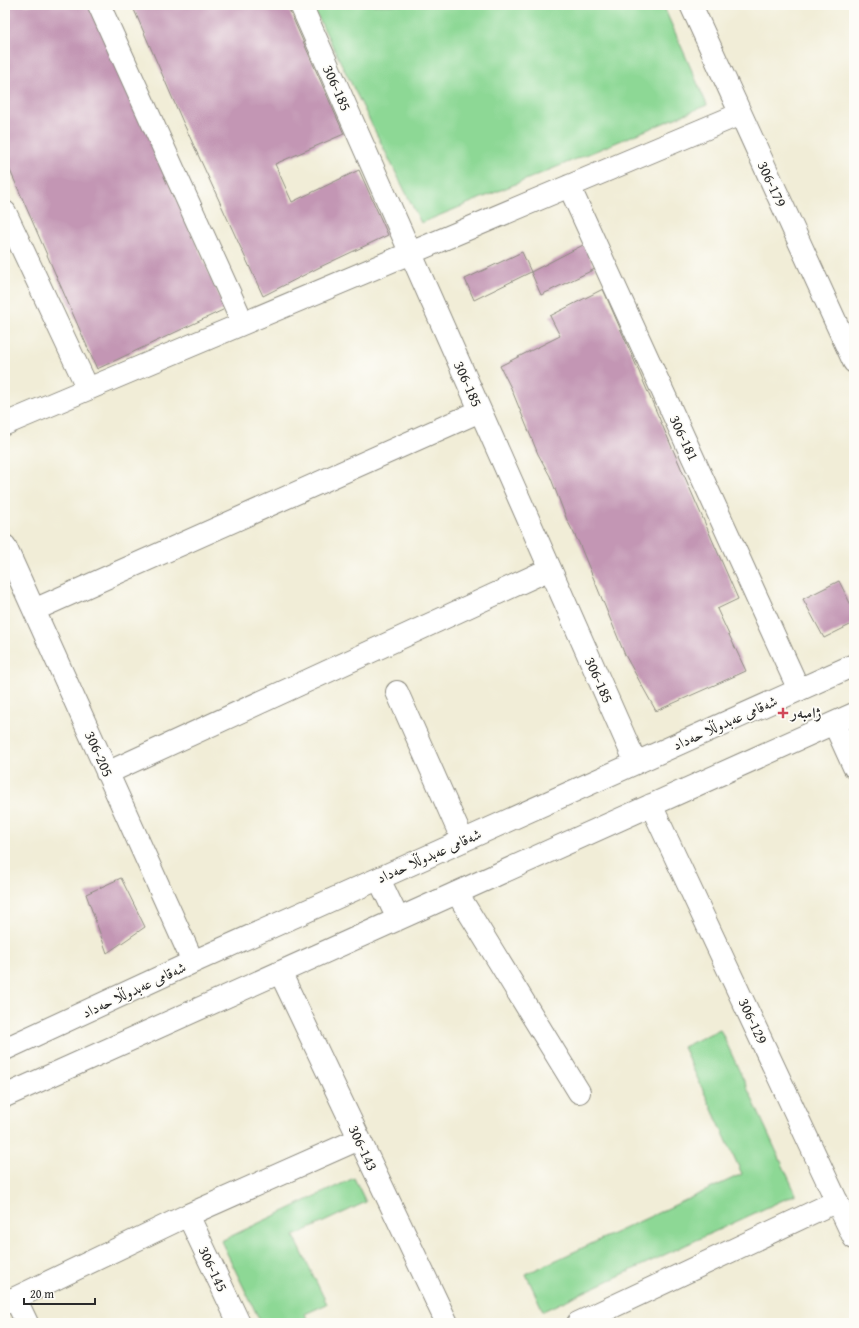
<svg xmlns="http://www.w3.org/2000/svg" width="859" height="1328" viewBox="0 0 859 1328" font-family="'Gentium Book Plus',Amiri,serif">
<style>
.green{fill:#8dd895;stroke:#5c8260}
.building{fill:#c396b4}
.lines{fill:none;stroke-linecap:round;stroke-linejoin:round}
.minor-casing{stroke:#8e8c81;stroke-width:24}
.minor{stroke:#fff;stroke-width:22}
.poi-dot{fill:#d1495b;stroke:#fdfcf7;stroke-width:1.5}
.labels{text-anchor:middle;stroke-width:3.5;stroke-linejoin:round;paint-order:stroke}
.street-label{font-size:15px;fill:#2b2b2b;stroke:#fdfcf7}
.poi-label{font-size:15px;font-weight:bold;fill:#2b2b2b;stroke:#fdfcf7;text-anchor:start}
</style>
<rect width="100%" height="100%" fill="#fdfcf7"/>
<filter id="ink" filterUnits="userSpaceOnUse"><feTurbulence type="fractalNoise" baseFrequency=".025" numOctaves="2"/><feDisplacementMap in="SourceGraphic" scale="8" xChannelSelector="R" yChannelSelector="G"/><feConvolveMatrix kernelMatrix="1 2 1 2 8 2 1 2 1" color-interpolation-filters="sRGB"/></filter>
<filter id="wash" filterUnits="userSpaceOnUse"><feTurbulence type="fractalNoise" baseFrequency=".012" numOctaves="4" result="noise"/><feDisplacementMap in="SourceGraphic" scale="16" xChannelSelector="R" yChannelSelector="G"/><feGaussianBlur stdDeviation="0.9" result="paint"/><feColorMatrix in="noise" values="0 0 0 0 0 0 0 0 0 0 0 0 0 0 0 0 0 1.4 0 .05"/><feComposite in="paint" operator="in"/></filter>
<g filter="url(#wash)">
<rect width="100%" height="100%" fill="#f1edd7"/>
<path class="green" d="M312,5H663L707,105L421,223Z
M720,1029L796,1194L543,1311L526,1274L742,1174L683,1047Z
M354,1178L366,1202L294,1236L327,1304L305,1314L309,1323H261L221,1241Z"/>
<g id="blocks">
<path class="building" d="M5,5H92L225,309L97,369L5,159Z
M132,5H287L344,134L275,164L292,202L359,170L388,235L320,267L263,296L182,120Z
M585,244L595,269L541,295L531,272Z
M522,252L531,272L474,300L465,279Z
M603,289L738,599L717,609L746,671L656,711L625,655L579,543L567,520L550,476L538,454L511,388L500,366L560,336L550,316Z
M839,581L854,611V623L824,638L803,599Z
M121,878L145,927L107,953L86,894Z"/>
</g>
</g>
<g filter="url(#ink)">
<use href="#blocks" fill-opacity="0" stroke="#8e8c81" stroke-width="1"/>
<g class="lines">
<defs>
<path id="minor" d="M99,5L243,323
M301,5L636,763
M691,5L854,362
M569,186L799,690
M5,212L88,389
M5,424L740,114
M5,546L193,962
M34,610L480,411
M397,692L463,841
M834,723L854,767
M107,773L550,569
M651,805L854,1238
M379,879L398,919
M457,893L579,1092
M280,972L447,1323
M5,1049L193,962L854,665
M5,1096L854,714
M188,1215L239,1323
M15,1298L27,1323
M5,1303L188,1215L359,1139
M578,1323L837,1201"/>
</defs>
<use href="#minor" class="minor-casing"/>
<use href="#minor" class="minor"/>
</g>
</g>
<path class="poi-dot" d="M781 707h4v4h4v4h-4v4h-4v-4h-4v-4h4z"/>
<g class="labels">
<g class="street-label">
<text transform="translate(337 88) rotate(66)" y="5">306-185</text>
<text transform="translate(772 184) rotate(65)" y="5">306-179</text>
<text transform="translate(468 384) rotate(66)" y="5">306-185</text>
<text transform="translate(684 438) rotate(65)" y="5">306-181</text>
<text transform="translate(599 680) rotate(66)" y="5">306-185</text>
<text transform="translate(725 723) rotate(-24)" y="5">شەقامی عەبدوڵڵا حەداد</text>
<text transform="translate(99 754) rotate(66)" y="5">306-205</text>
<text transform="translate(429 856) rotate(-24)" y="5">شەقامی عەبدوڵڵا حەداد</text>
<text transform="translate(134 990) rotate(-25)" y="5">شەقامی عەبدوڵڵا حەداد</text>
<text transform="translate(753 1021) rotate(65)" y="5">306-129</text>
<text transform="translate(363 1148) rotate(65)" y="5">306-143</text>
<text transform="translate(213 1269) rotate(65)" y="5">306-145</text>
</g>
<g class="poi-label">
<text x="791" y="718">ژامبەر</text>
</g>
</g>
<rect width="859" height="1328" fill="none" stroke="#fdfcf7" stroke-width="20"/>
<path d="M24 1298v6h71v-6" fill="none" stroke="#2b2b2b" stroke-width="2"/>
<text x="30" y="1298" font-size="12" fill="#2b2b2b" stroke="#fdfcf7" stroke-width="3" paint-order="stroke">20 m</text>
</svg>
